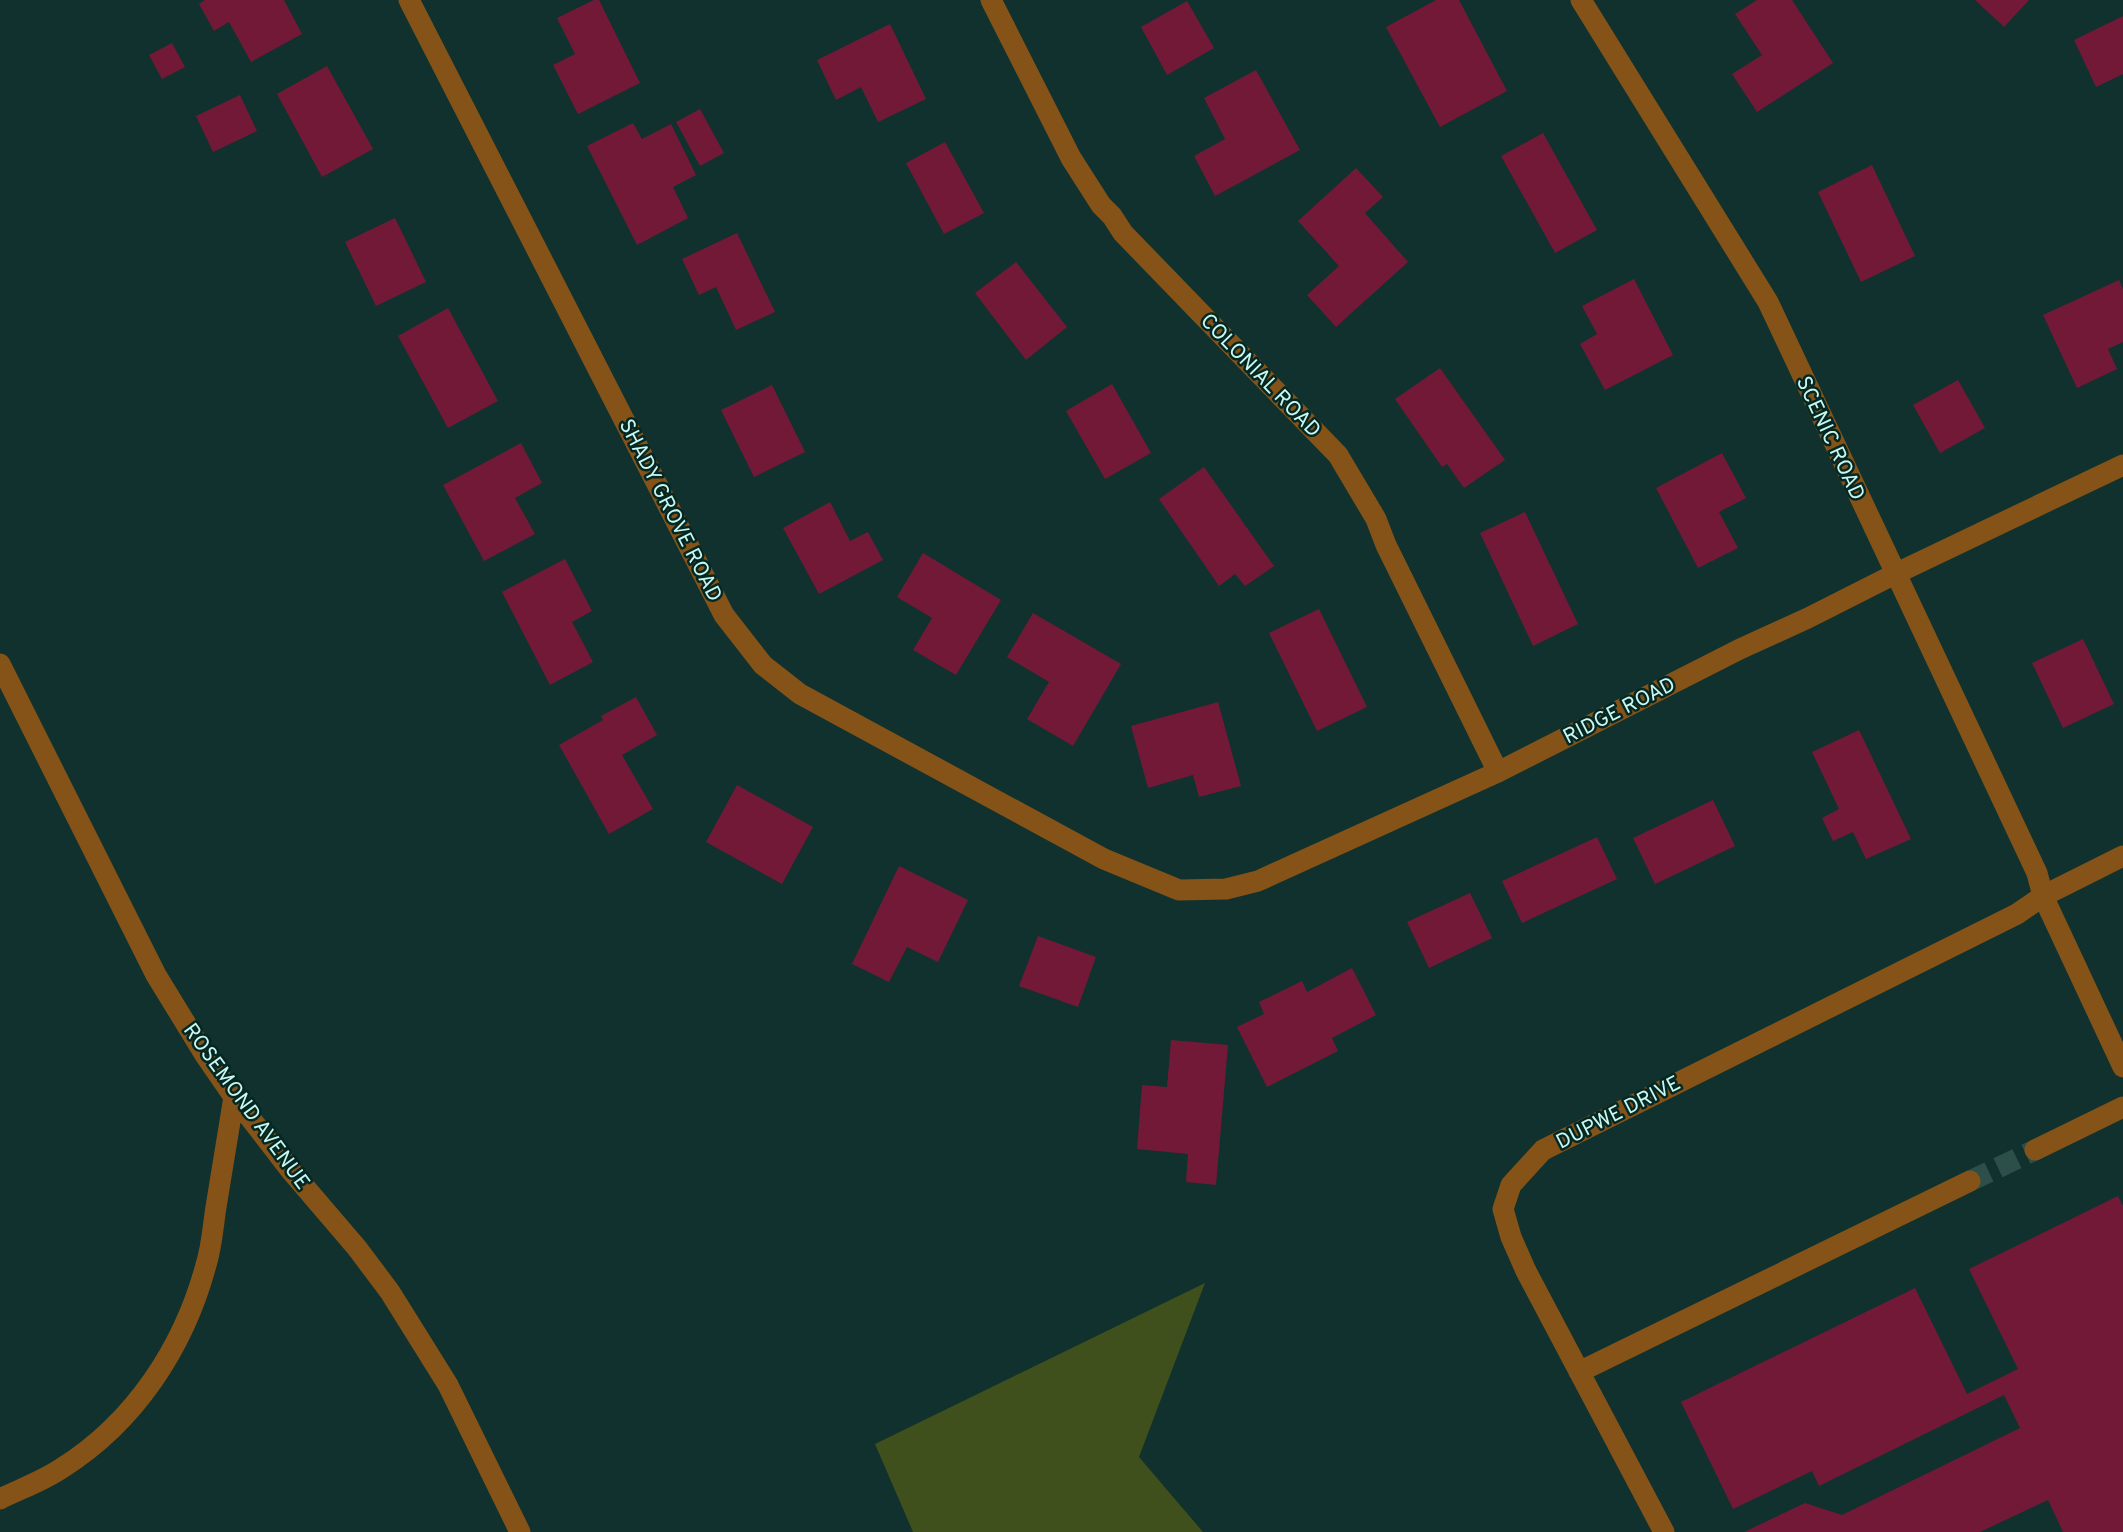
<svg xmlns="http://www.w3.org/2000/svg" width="2123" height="1532" viewBox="0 0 2123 1532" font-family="Overpass,sans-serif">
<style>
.green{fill:#3f501c}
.building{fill:#731938}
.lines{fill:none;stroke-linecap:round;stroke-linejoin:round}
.minor-tunnel{stroke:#2c4f4a;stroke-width:21;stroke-dasharray:21 10;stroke-linecap:butt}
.minor{stroke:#855318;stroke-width:21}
.labels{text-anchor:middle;stroke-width:5;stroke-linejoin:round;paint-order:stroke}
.street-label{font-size:21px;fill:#c9f8f1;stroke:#052723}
</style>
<rect width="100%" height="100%" fill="#10312d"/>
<path class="green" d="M1205,1283L1139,1457L1203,1532H913L875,1444Z"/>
<path class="building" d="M205,0H284L302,34L251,62L229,22L214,31L199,4Z
M594,0H599L640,83L578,114L553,65L575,54L557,18Z
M1436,0H1459L1507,91L1440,127L1386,27Z
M1757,0H1792L1833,63L1757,112L1732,74L1762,55L1735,14Z
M1975,0H2029L2004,27Z
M1187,1L1214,48L1167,75L1141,27Z
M2123,16V74L2096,87L2074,40Z
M890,24L926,99L878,122L861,87L836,100L817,60Z
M172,43L185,67L162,79L149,55Z
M327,66L373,149L322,177L277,94Z
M1256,70L1300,150L1215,196L1194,156L1225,139L1204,98Z
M240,95L257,131L213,152L196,116Z
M700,109L724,153L700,166L676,122Z
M633,123L642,139L671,124L696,175L673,187L688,218L637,245L587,146Z
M1543,133L1597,230L1555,253L1501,156Z
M945,142L984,213L944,234L906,163Z
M1872,165L1915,256L1861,282L1818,192Z
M1356,168L1383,197L1365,213L1408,262L1336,327L1307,295L1339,266L1298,221Z
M395,218L426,282L376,306L345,242Z
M737,233L775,312L736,330L716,287L699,295L682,259Z
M1016,262L1067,327L1026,360L975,293Z
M1634,279L1673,355L1605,390L1580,344L1597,334L1582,306Z
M2119,280L2123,289V342L2108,349L2117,369L2077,388L2043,315Z
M448,308L498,401L448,428L398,336Z
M1440,368L1505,460L1464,488L1447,464L1442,467L1395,399Z
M1958,380L1985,428L1940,453L1913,405Z
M1112,384L1151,453L1105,479L1066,411Z
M772,385L805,452L754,477L721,410Z
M521,443L542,483L515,498L535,534L484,561L443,485Z
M1722,453L1746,498L1719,512L1738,548L1698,568L1656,488Z
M1204,467L1274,566L1245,586L1235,574L1219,586L1159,499Z
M830,502L850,541L868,532L883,560L819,594L783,528Z
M1525,512L1578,624L1533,646L1480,533Z
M923,553L1001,600L956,675L913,650L932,618L897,597Z
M565,559L592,611L572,622L593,662L550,685L502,592Z
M1319,609L1367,707L1317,731L1269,633Z
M1033,613L1121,664L1073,746L1027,719L1049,682L1007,657Z
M2083,639L2114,704L2063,728L2032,663Z
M636,697L657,735L622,755L653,809L609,834L559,745L603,720L601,716Z
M1218,702L1241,786L1199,797L1193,775L1148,788L1131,726Z
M1859,730L1911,839L1866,859L1853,832L1833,841L1822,818L1839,809L1812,752Z
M737,785L813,827L782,884L706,842Z
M1713,800L1735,846L1655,884L1633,838Z
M1597,837L1617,879L1522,923L1502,881Z
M899,866L968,900L938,962L907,947L889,982L852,964Z
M1470,893L1492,938L1429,968L1407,922Z
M1038,936L1096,957L1078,1007L1019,986Z
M1352,968L1376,1015L1332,1038L1338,1051L1267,1087L1237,1027L1264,1014L1259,1002L1302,981L1307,992Z
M1171,1040L1228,1045L1216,1185L1186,1182L1188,1154L1137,1149L1142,1085L1167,1087Z
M2118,1196L2123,1206V1532H2063L2048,1500L1980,1532H1744L1805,1503L1842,1515L2020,1428L2004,1395L1819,1486L1812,1471L1733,1509L1681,1402L1915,1288L1967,1394L2018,1369L1969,1269Z"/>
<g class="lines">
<path class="minor-tunnel" d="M1970,1181L2035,1150"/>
<path class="minor" d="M409,0L724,615L763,665L800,694L1104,859L1179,890L1226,889L1258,881L1498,772L1740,649L1808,618L1895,574L2123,465
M991,0L1071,158L1101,205L1112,216L1123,233L1338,455L1376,519L1386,545L1498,772
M1581,0L1768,302L2037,873L2043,896L2123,1067
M0,664L156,975L205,1055L234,1097L292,1172L357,1248L390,1292L448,1385L520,1532
M2035,1150L2123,1107
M1579,1372L1970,1181
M0,1499C20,1489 43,1481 62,1468C135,1422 184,1347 206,1265C212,1246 213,1226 216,1207C222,1170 228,1133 234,1097
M1664,1532L1526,1271L1511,1237L1503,1209L1511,1185L1543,1150L2017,914L2043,896L2123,856"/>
</g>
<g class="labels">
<g class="street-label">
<text transform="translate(1261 375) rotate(46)" y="7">COLONIAL ROAD</text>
<text transform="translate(1831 438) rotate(65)" y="7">SCENIC ROAD</text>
<text transform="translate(671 510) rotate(63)" y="7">SHADY GROVE ROAD</text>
<text transform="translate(1619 710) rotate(-27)" y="7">RIDGE ROAD</text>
<text transform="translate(247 1106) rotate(54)" y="7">ROSEMOND AVENUE</text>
<text transform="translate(1618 1112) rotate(-27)" y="7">DUPWE DRIVE</text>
</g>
</g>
</svg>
